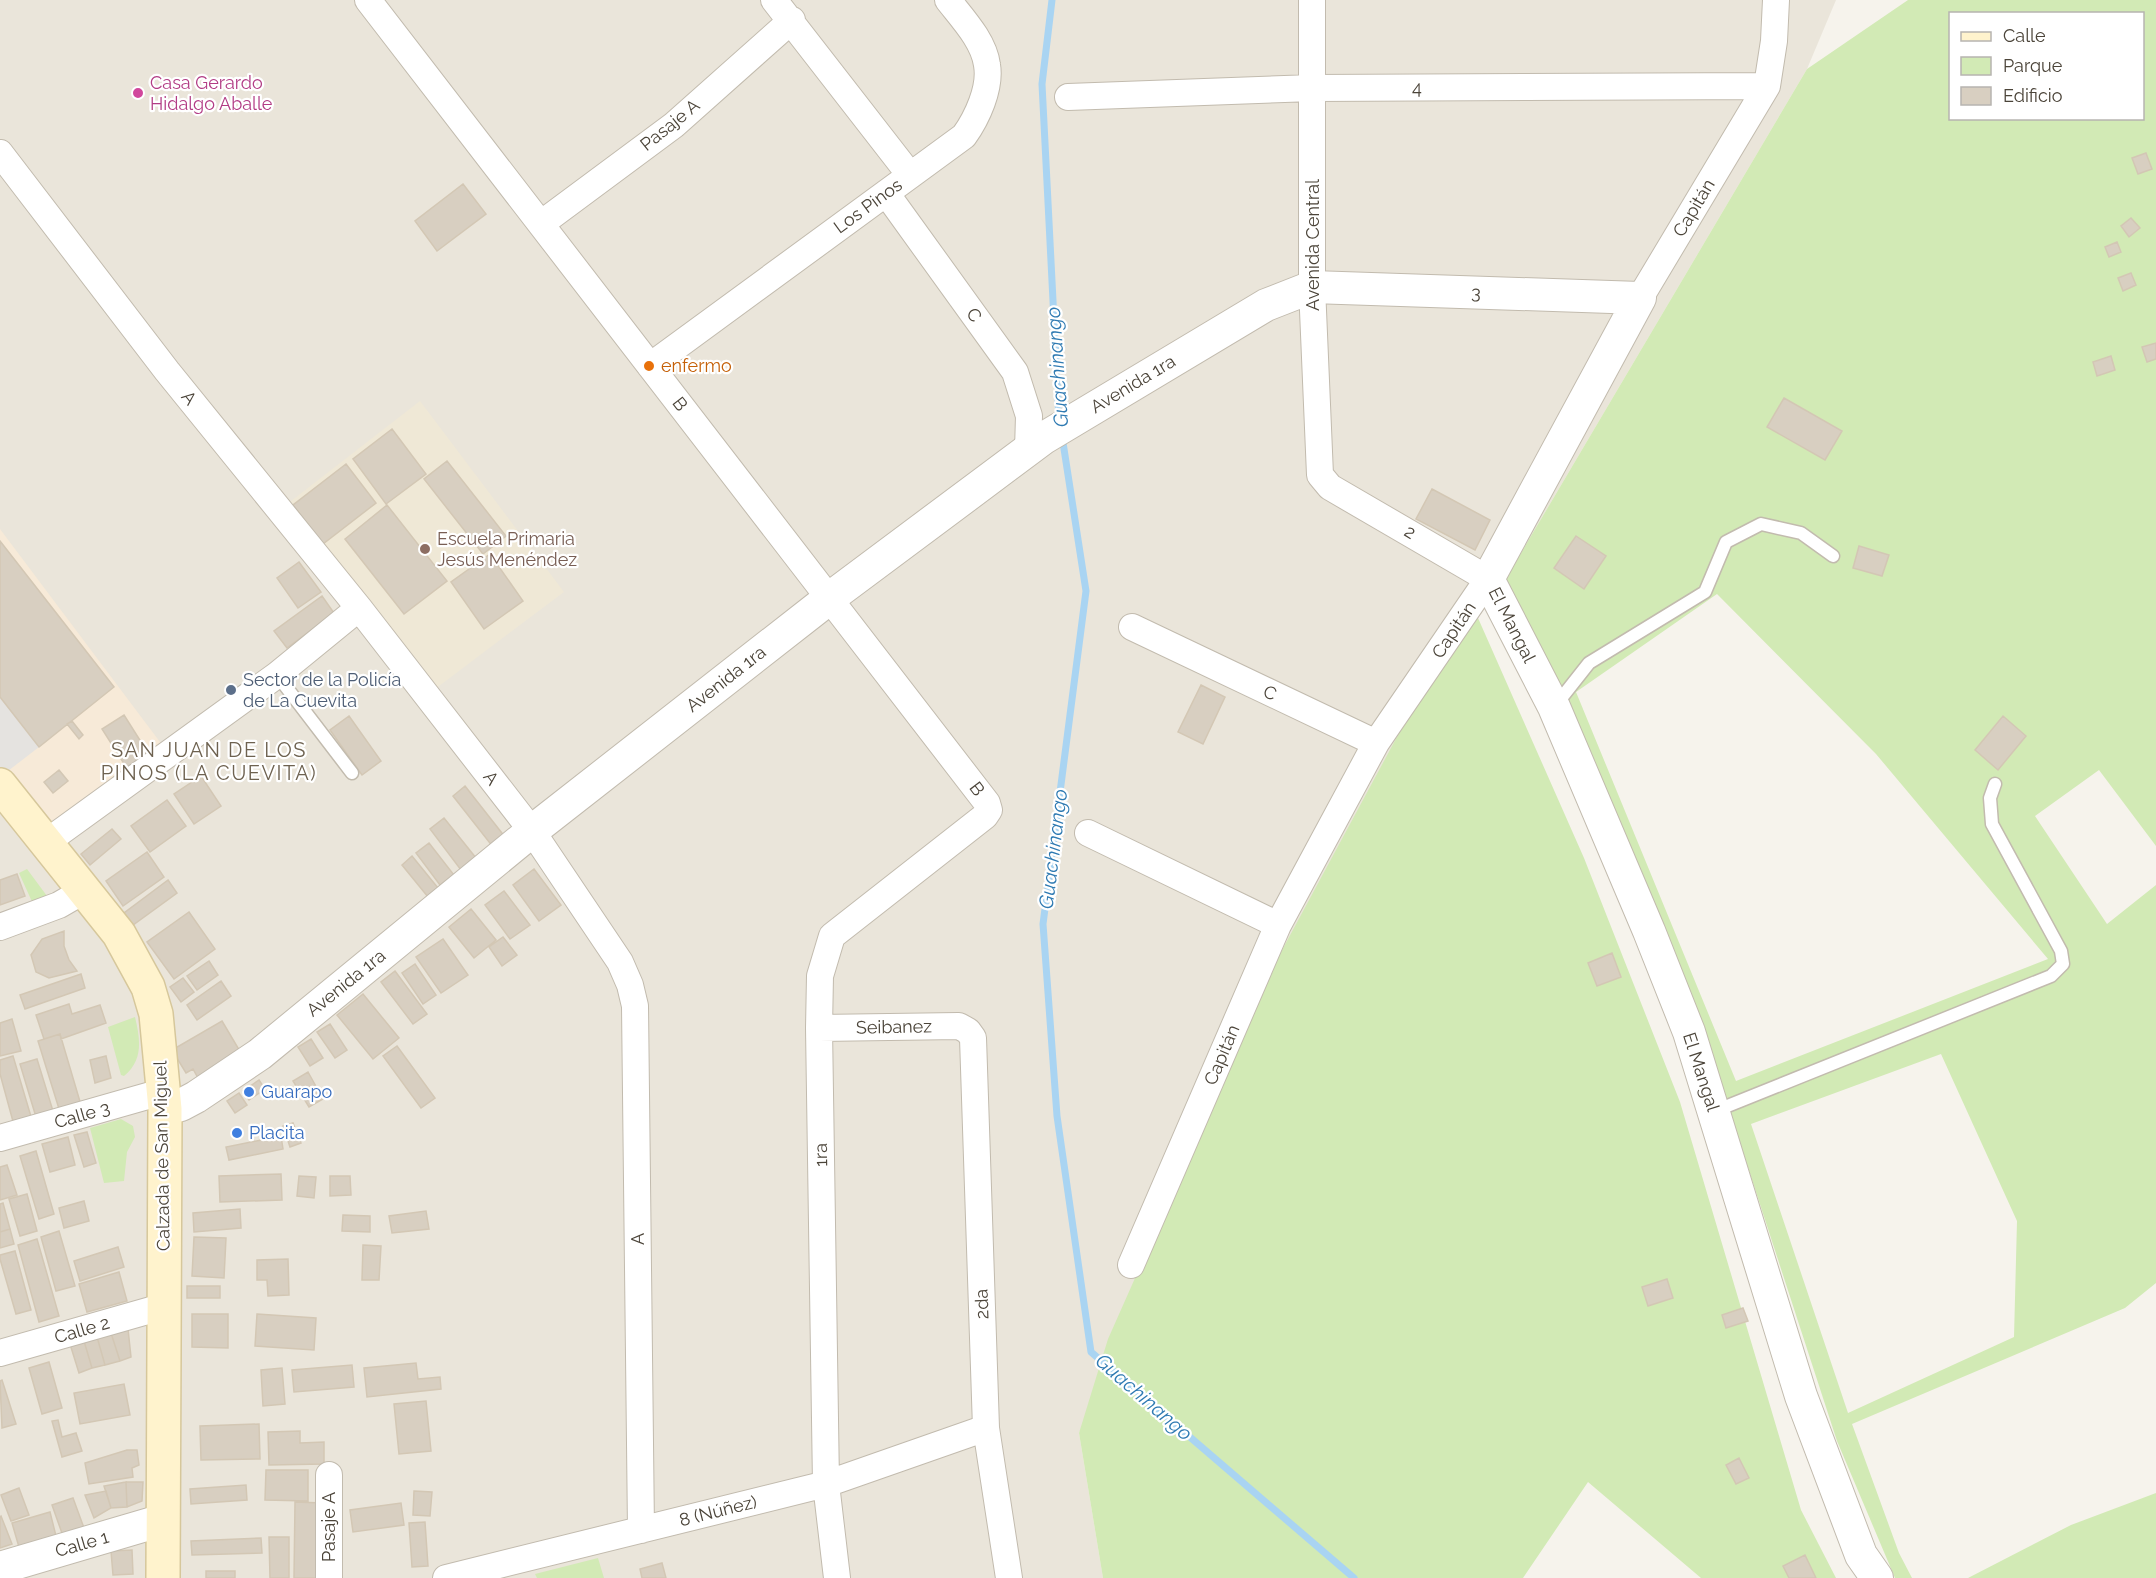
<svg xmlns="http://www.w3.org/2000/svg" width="2156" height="1578" viewBox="0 0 2156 1578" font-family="Raleway,sans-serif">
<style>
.residential{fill:#eae5da}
.commercial{fill:#f7ead8}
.education{fill:#efe8d6}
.green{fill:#d2eab5;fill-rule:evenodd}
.parking{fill:#e5e3e0}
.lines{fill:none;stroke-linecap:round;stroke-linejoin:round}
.stream{stroke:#a9d4f2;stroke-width:7}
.building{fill:#d8cfc1;stroke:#d3c7b4;stroke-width:1.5}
.service-casing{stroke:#c2bbae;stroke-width:15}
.minor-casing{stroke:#c2bbae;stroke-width:28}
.tertiary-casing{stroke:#c2bbae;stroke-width:34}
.secondary-casing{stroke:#d6c79b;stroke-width:36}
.service{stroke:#fff;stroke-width:12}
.minor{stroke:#fff;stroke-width:26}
.tertiary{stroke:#fff;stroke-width:32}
.secondary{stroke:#fff3cd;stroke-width:33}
.hotel-dot{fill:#d1479c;stroke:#fff;stroke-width:2}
.food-dot{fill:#e8710a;stroke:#fff;stroke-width:2}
.education-dot{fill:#8d6e63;stroke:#fff;stroke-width:2}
.service-dot{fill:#5c6f8a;stroke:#fff;stroke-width:2}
.shop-dot{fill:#3f7fe0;stroke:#fff;stroke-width:2}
.labels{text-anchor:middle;stroke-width:4.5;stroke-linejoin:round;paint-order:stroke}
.hotel-label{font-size:18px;fill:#b23c85;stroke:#fff;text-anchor:start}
.street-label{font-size:18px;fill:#4b4439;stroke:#fff}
.food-label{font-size:18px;fill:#c56008;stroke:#fff;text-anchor:start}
.education-label{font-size:18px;fill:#785e54;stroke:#fff;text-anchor:start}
.service-label{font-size:18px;fill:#4e5e75;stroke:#fff;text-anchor:start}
.shop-label{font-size:18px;fill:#366cbe;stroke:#fff;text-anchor:start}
.water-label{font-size:20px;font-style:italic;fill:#2e7ab2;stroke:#fff}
.neighbourhood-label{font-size:20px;letter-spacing:1.5px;fill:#6e6250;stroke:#fff}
</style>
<rect width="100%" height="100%" fill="#f6f3ec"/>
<path class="residential" d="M0,0H1836L1807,69L1505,580L1478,618L1468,622L1079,1433L1103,1578H0Z"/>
<path class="commercial" d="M0,529L166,750L48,838L0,775Z"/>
<path class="education" d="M420,401L564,592L431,692L286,505Z"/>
<path class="green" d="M1908,0H2156V846L2099,770L2035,816L2107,924L2156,885V1283L2125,1308L1852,1424L1899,1553L1912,1578H1895L1837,1441L1699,1017L1505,580L1807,69ZM1950,14H2142V118H1950ZM1717,594L1876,754L2048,959L1736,1081L1576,692ZM1941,1054L2017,1221L2014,1337L1848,1413L1751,1124Z
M1478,618L1584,858L1680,1102L1801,1510L1836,1578H1701L1588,1482L1523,1578H1103L1079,1433L1108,1339L1274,965L1412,709L1468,622Z
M27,869L47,896L34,906L19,873Z
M135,1017C140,1038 144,1060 124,1076L121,1075L108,1027Z
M121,1119L133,1126L135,1137L127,1152L124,1181L104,1183L90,1128Z
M2156,1493V1578H1968L2071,1525Z
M598,1558L604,1578H537L535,1574Z"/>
<path class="parking" d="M0,697L39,747L4,774L0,768Z"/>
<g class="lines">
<path class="stream" d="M1052,0L1042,84L1059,419
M1062,436L1086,591L1043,924L1057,1116L1091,1352L1354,1578"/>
</g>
<path class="building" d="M2146,153L2152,169L2138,174L2132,158Z
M463,184L486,214L437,251L415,221Z
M2131,218L2140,228L2129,237L2121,226Z
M2117,242L2121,252L2109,257L2105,247Z
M2131,273L2136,285L2123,291L2118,278Z
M2156,343V359L2147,362L2142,347Z
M2111,356L2115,370L2097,376L2093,362Z
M1784,398L1842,431L1825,460L1767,427Z
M392,429L426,474L386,504L353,459Z
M447,461L506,536L483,554L424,479Z
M346,464L376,503L323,544L293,505Z
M1432,489L1490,520L1475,550L1416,519Z
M387,505L447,581L404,614L345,539Z
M1576,536L1606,556L1584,589L1554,568Z
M0,541L114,687L39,747L0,697Z
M1859,546L1889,555L1882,576L1853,568Z
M490,554L523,601L484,629L451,582Z
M299,562L321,592L298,608L277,578Z
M322,596L334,613L287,648L274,631Z
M1201,685L1225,697L1203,744L1178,732Z
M124,715L150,756L128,770L102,729Z
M349,716L381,761L362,775L330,730Z
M2003,716L2026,736L1998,770L1975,750Z
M72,721L83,735L79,739L67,724Z
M59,770L68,781L53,793L44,782Z
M201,776L221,806L194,824L174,794Z
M465,786L505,837L493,847L453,796Z
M167,800L186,826L150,852L131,826Z
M444,818L476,858L461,870L430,829Z
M112,829L121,839L90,865L81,854Z
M429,843L454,875L440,885L416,853Z
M147,852L164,877L123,906L106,881Z
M412,856L438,888L428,897L402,865Z
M534,869L561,905L539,921L513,885Z
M17,874L25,896L0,905V880Z
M168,880L177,893L129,928L120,916Z
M504,891L530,925L510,939L485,905Z
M471,909L496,940L474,958L449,927Z
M189,912L215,949L174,979L147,942Z
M64,931V946L69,960L77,971L49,978L36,972L31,955L42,939Z
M503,937L517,955L502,966L489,947Z
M443,939L468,975L441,993L416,957Z
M1612,953L1621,977L1597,986L1588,963Z
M209,961L218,975L197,990L187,976Z
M415,964L436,995L423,1004L402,973Z
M395,971L427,1014L413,1024L381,982Z
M81,974L85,988L25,1009L20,995Z
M183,978L194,992L181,1002L170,987Z
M221,981L231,996L197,1020L187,1005Z
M363,994L399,1038L373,1059L337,1015Z
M69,1004L72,1014L100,1005L106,1023L61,1039L60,1034L44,1039L36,1015Z
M12,1019L21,1051L0,1056V1023Z
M222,1021L241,1053L198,1078L193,1069L186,1073L172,1050Z
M330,1024L347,1050L335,1058L317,1032Z
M60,1034L81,1105L60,1112L38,1041Z
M311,1039L323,1058L310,1066L298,1047Z
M397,1046L435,1098L421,1108L383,1056Z
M13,1056L32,1120L14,1125L0,1074V1060Z
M106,1056L111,1078L95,1083L90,1060Z
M37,1059L53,1111L36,1117L20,1064Z
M308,1072L323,1099L309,1107L293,1081Z
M259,1080L265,1089L249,1100L243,1091Z
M239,1093L247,1105L235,1113L227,1101Z
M293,1123L301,1143L290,1147L283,1126Z
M87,1132L96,1163L84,1167L74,1135Z
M281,1136L283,1149L229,1160L226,1147Z
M68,1137L75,1165L50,1172L42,1144Z
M36,1151L54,1214L39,1219L20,1156Z
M7,1165L17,1195L0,1200V1167Z
M281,1174L282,1200L220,1202L219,1176Z
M299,1176L316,1177L314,1198L297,1196Z
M330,1176H350L351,1195L330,1196Z
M27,1194L37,1231L20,1236L9,1199Z
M84,1201L89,1221L64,1228L59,1208Z
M3,1203L10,1229L0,1232V1204Z
M240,1209L241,1228L194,1232L193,1213Z
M426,1211L429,1229L392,1233L389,1216Z
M343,1215L370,1216V1232L342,1231Z
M10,1229L14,1244L0,1248V1232Z
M59,1231L75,1286L56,1291L41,1237Z
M194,1237L226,1238L224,1278L192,1276Z
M37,1239L59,1316L39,1322L18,1245Z
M363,1245L381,1246L379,1280H362Z
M118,1247L124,1267L80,1281L74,1261Z
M15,1251L31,1310L16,1314L0,1259V1255Z
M288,1259L289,1295L268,1296L267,1280H257V1260Z
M119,1272L127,1301L87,1312L79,1284Z
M1667,1279L1673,1298L1648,1306L1642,1287Z
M187,1286H220V1298H187Z
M1743,1308L1748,1321L1726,1328L1722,1315Z
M192,1314H228V1348L192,1347Z
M257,1314L316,1318L314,1350L255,1346Z
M128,1329L131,1357L120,1361L111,1333Z
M111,1333L120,1361L105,1365L97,1337Z
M97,1337L105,1365L92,1368L84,1341Z
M84,1341L92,1368L79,1373L70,1344Z
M49,1362L62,1408L42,1414L29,1368Z
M416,1363L418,1379L440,1377L441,1389L367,1397L364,1368Z
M352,1365L354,1387L294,1392L292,1370Z
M282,1368L285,1404L263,1406L261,1370Z
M2,1380L16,1424L2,1428L0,1381Z
M124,1384L130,1415L80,1424L74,1393Z
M426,1401L431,1451L399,1454L394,1404Z
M58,1420L62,1437L76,1433L82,1451L62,1457L52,1421Z
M259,1424L260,1459L201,1460L200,1426Z
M300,1431V1443L324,1442V1464L269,1465L268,1432Z
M127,1450H137L139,1465L132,1468L133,1477L89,1484L85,1463Z
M1739,1458L1749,1478L1736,1484L1726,1465Z
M266,1470H308V1501L265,1500Z
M126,1482H143L142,1501L127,1507Z
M126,1482L127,1507L111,1508L104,1486Z
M246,1485L247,1500L191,1504L190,1489Z
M19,1488L29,1515L11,1521L1,1495Z
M106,1491L111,1508L94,1518L85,1495Z
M414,1491L432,1492L430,1516L413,1515Z
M73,1498L84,1528L63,1536L52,1505Z
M295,1502L322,1503L321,1578H294Z
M401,1503L404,1525L353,1532L350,1510Z
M50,1512L56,1536L19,1547L12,1523Z
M1,1516L12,1544L0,1548V1517Z
M425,1522L428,1566L412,1567L409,1523Z
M269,1537H289V1578H270Z
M261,1538L262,1553L192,1555L191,1541Z
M132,1550L133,1574L113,1575L111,1551Z
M1805,1555L1816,1578H1789L1783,1566Z
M662,1563L666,1578H642L640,1569Z
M206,1571H235V1578H206Z"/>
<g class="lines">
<defs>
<path id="service" d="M277,675L352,773
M1555,706L1589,663L1705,592L1726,542L1761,524L1801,533L1833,556
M1715,1111L2051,976L2063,964L2061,951L1992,824L1990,798L1995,784"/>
<path id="minor" d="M368,0L987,803L989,810L985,816L832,936L820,976L819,1028L826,1484L837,1578
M774,0L910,175
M1068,97L1313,88L1767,86
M0,153L167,371L359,608L532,831L620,962L630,985L635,1006L641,1530
M886,193L1015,372L1029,416L1028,450
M542,223L674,125L792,20
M1640,298L1767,86L1774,41L1776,0
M650,366L964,136C977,118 991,88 987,65C984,41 962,18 948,0
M1132,627L1376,743
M1088,833L1278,925
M48,841L277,675L359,608
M0,927L59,905L85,890
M819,1028L959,1026L968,1031L973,1038L986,1428L1009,1578
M0,1138L165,1091
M1131,1265L1278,925L1376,743L1488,579L1330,487L1320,475L1312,287V0
M0,1353L165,1306
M329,1578V1475
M446,1578L826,1484L986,1428"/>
<path id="tertiary" d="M165,1109L181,1105L196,1097L260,1054L532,831L831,597L1044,438L1266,305L1312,287L1640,298L1488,579L1554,707L1649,931L1689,1032L1801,1396L1861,1555L1877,1578
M0,1568L163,1520"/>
<path id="secondary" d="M0,785L119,934L148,987L156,1014L165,1109L163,1578"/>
</defs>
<use href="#service" class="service-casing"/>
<use href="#minor" class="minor-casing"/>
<use href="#tertiary" class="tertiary-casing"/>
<use href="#secondary" class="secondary-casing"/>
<use href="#service" class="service"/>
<use href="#minor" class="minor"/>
<use href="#tertiary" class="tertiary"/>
<use href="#secondary" class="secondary"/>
</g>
<circle class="hotel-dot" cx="138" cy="93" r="6"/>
<circle class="food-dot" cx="649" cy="366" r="6"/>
<circle class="education-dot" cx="425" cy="549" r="6"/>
<circle class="service-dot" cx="231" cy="690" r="6"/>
<g class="shop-dot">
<circle cx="249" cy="1092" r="6"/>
<circle cx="237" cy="1133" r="6"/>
</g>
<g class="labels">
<g class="hotel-label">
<text x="150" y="89">Casa Gerardo<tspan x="150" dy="21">Hidalgo Aballe</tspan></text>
</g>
<g class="street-label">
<text x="1417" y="94">4</text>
<text transform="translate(670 125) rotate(-39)" y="6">Pasaje A</text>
<text transform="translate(868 206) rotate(-36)" y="6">Los Pinos</text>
<text transform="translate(1694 208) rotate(-59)" y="6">Capitán</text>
<text transform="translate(1313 245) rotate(-90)" y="6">Avenida Central</text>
<text transform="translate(1476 293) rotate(2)" y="6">3</text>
<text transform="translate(974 315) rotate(54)" y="6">C</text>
<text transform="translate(1133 384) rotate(-31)" y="6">Avenida 1ra</text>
<text transform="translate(189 398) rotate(51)" y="6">A</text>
<text transform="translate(680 404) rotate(52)" y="6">B</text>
<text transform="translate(1410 532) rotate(31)" y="6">2</text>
<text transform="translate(1512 625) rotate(63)" y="6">El Mangal</text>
<text transform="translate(1454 630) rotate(-56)" y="6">Capitán</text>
<text transform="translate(726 679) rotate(-38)" y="6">Avenida 1ra</text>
<text transform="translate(1270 693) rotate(25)" y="6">C</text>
<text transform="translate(491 778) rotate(52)" y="6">A</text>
<text transform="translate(977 789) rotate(53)" y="6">B</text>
<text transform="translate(346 983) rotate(-39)" y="6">Avenida 1ra</text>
<text transform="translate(894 1027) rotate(-1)" y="6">Seibanez</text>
<text transform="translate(1222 1055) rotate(-67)" y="6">Capitán</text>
<text transform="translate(1701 1072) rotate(72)" y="6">El Mangal</text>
<text transform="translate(82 1115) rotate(-16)" y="6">Calle 3</text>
<text transform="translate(821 1155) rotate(-91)" y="6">1ra</text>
<text transform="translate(162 1156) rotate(-91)" y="6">Calzada de San Miguel</text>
<text transform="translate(638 1239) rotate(-91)" y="6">A</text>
<text transform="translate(982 1304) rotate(-92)" y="6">2da</text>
<text transform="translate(82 1330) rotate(-16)" y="6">Calle 2</text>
<text transform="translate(718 1511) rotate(-14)" y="6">8 (Núñez)</text>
<text transform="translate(329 1527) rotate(-90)" y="6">Pasaje A</text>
<text transform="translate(82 1544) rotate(-16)" y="6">Calle 1</text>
</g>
<g class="food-label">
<text x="661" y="372">enfermo</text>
</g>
<g class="education-label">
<text x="437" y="545">Escuela Primaria<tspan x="437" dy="21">Jesús Menéndez</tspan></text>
</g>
<g class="service-label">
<text x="243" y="686">Sector de la Policía<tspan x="243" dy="21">de La Cuevita</tspan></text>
</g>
<g class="shop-label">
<text x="261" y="1098">Guarapo</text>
<text x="249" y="1139">Placita</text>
</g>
<g class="water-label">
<text transform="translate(1057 367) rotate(-94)" y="7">Guachinango</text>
<text transform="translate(1053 849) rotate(-83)" y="7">Guachinango</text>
<text transform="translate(1144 1397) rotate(41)" y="7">Guachinango</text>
</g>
<g class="neighbourhood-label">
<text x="209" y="757">SAN JUAN DE LOS<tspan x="209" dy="23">PINOS (LA CUEVITA)</tspan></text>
</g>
</g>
<rect x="1949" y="12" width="195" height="108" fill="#ffffff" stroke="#b7b4b0" stroke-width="1.5"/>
<rect x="1961" y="32" width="30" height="9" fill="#fff3cd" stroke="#b7b4b0" stroke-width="1.5"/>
<text x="2003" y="42" font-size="18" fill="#4b4439">Calle</text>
<rect x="1961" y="57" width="30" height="18" fill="#d2eab5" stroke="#b7b4b0" stroke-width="1.5"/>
<text x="2003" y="72" font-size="18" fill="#4b4439">Parque</text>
<rect x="1961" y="87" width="30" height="18" fill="#d8cfc1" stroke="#b7b4b0" stroke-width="1.5"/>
<text x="2003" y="102" font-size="18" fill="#4b4439">Edificio</text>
</svg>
